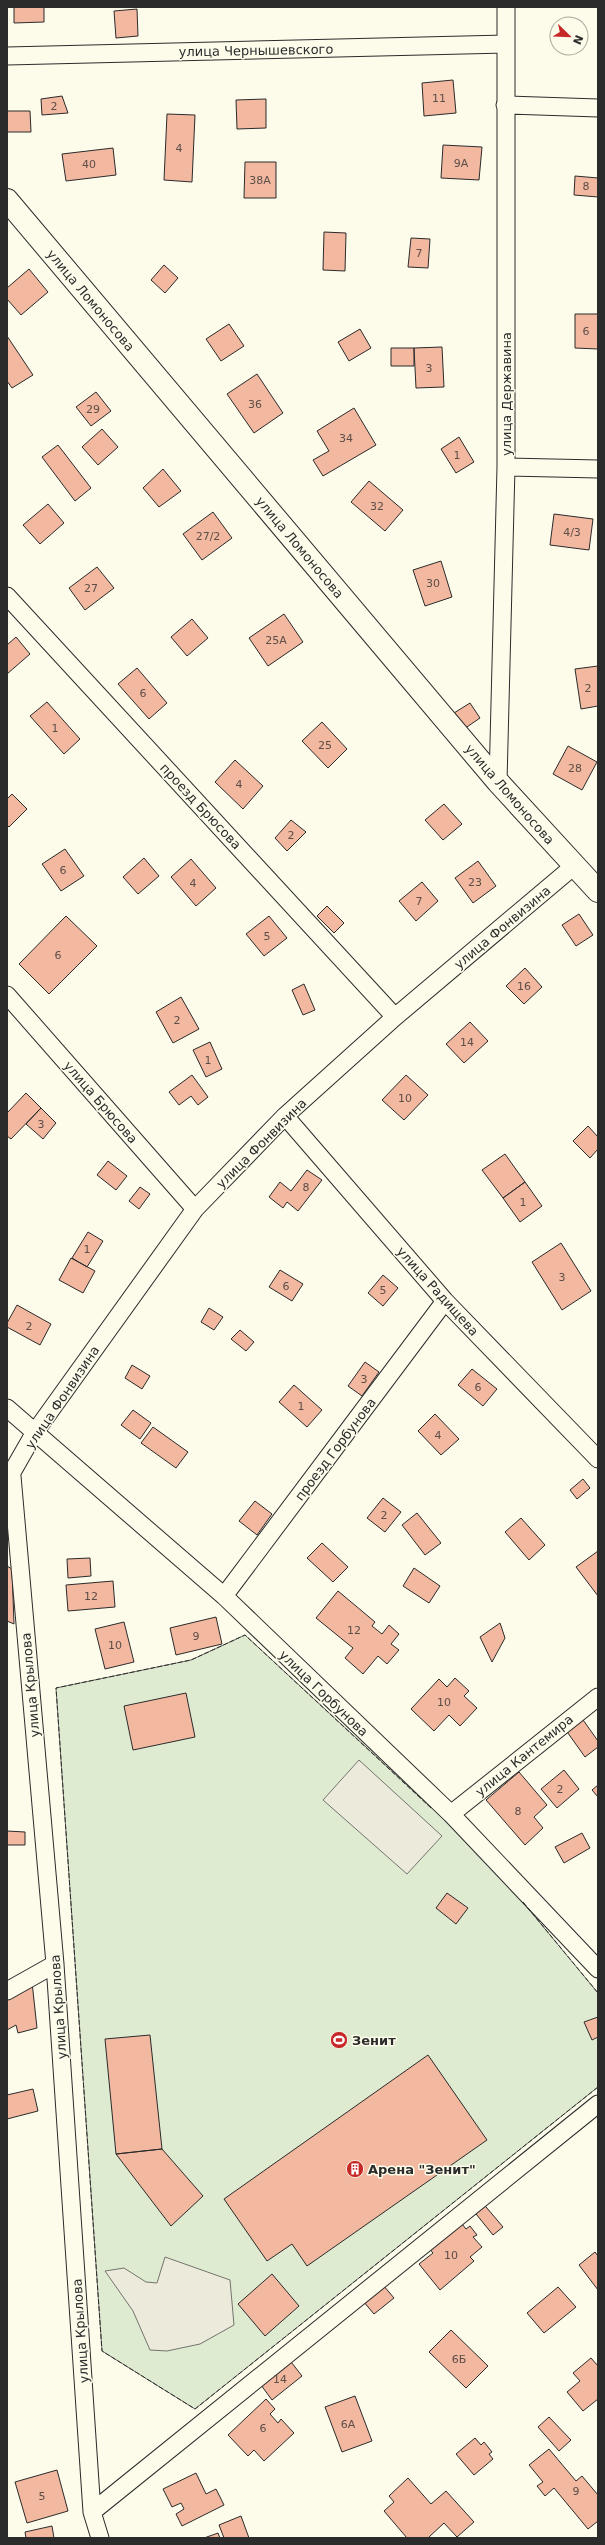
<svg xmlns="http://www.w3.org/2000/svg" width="605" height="2545" viewBox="0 0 605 2545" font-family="'DejaVu Sans',sans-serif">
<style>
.green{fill:#deebd1;stroke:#74746e}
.parking{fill:#eceadb;stroke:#74746e}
.building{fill:#f2b8a0;stroke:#2b2b2b}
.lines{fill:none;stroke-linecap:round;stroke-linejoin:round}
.minor-casing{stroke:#2b2b2b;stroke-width:19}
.tertiary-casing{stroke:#2b2b2b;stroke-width:24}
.minor{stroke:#fdfbea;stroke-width:17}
.tertiary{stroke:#fdfbea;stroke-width:22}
.fence{stroke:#2b2b2b;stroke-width:1;stroke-dasharray:5 2;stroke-linecap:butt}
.labels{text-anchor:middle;stroke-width:3;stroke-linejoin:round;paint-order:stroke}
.number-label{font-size:11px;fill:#5d4e48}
.street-label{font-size:13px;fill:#2b2b2b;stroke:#fdfbea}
.poi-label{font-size:13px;font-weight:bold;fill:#2b2b2b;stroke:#fdfbea;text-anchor:start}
</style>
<rect width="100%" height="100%" fill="#fdfbea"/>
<path class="green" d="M245,1635L487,1859L598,1993V2087L195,2409L102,2351L56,1688L191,1660Z"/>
<path class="parking" d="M359,1760L442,1836L407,1874L323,1800Z
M165,2257L230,2280L234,2325L200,2344L167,2351L150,2350L133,2311L105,2271L124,2268L146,2282L157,2283Z"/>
<path class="building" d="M14,7H44V22L14,23Z
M137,9L138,36L116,38L114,11Z
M453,80L456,113L424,116L422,83Z
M62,96L68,113L42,115L41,99Z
M266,99V128L237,129L236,100Z
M7,111H30L31,132H7Z
M167,114L195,115L192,182L164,180Z
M443,145L482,147L479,180L441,178Z
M113,148L116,175L66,181L62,154Z
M245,162H276V198H244Z
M575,176L598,178V197L574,195Z
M324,232L346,233L345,271L323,270Z
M411,238L430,239L428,268L408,267Z
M164,265L178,278L165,293L151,280Z
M29,269L48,292L21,315L7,299V288Z
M575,314H598V349L575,348Z
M229,324L244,346L221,361L206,339Z
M360,329L371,348L349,361L338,342Z
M7,336L33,375L12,388L7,381Z
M442,347L444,387L416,388L414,348Z
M391,348H414V366H391Z
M257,374L283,413L254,433L227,394Z
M96,392L111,411L91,426L76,407Z
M354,408L376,445L323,476L313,460L329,451L317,431Z
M102,429L118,447L98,465L82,447Z
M459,437L474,462L456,473L441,449Z
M58,445L91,488L75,501L42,457Z
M163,469L181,491L159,507L143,488Z
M369,481L403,510L385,531L351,502Z
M48,504L64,523L40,544L23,525Z
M213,512L232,538L202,560L183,534Z
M554,514L593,519L589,550L550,545Z
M441,561L452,597L425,606L413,570Z
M97,567L114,588L85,610L69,588Z
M284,614L303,642L268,666L249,638Z
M192,619L208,638L187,656L171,637Z
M16,637L30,654L7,674V645Z
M598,666V706L581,709L575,669Z
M137,668L167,703L149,719L118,684Z
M47,702L80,739L64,754L30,716Z
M470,703L480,718L464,729L454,713Z
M322,722L347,749L328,768L302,741Z
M568,746L597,762L582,790L553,774Z
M235,760L263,786L243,809L215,782Z
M12,794L27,809L9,827L7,825V799Z
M444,804L462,824L443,840L425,820Z
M291,820L306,832L287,851L275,838Z
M65,849L84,876L61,891L42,864Z
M144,858L159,876L138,894L123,877Z
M191,859L216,888L196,906L171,877Z
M478,861L496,886L473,903L455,878Z
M422,882L438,901L416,921L399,901Z
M327,906L344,923L334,933L317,916Z
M579,914L593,935L576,946L562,925Z
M66,916L97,946L49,994L19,964Z
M269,916L287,938L264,956L246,934Z
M525,968L542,987L524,1004L506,986Z
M304,984L315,1010L303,1015L292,990Z
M181,997L199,1029L173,1043L156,1012Z
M470,1022L488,1041L464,1063L446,1044Z
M210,1042L222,1069L206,1077L193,1050Z
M192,1075L208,1097L198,1105L191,1096L179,1105L169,1092Z
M406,1075L428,1095L404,1120L382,1100Z
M26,1093L41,1108L11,1139L7,1136V1113Z
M41,1108L56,1123L43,1139L26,1124Z
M588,1126L598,1137V1149L590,1158L573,1141Z
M505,1154L525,1182L503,1198L482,1170Z
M108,1161L127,1176L116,1190L97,1175Z
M307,1170L322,1180L298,1211L287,1202L283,1208L269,1197L280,1182L291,1191Z
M525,1182L542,1206L520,1222L503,1198Z
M140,1187L150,1194L139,1209L129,1201Z
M88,1232L103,1241L87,1267L72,1258Z
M561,1243L591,1291L562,1310L532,1262Z
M71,1258L95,1271L83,1293L59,1280Z
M280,1270L303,1284L292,1301L269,1287Z
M383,1275L398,1288L383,1306L368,1293Z
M17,1305L51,1324L40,1345L7,1327V1323Z
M209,1308L223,1317L214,1330L201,1322Z
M240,1330L254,1342L246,1351L231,1339Z
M365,1362L379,1372L362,1396L348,1386Z
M132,1365L150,1376L142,1389L125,1378Z
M472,1369L497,1389L483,1406L458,1385Z
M294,1385L322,1410L307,1427L279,1402Z
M133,1410L151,1423L140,1439L121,1425Z
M435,1414L459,1439L441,1455L418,1431Z
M153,1427L188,1452L176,1468L141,1443Z
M583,1479L590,1488L577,1499L570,1490Z
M383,1498L401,1512L385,1532L367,1518Z
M255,1501L272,1514L257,1535L239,1521Z
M417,1513L441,1543L425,1555L402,1525Z
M521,1518L545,1545L529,1560L505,1532Z
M322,1543L348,1567L333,1582L307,1558Z
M598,1551V1596L576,1567Z
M90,1558L91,1576L68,1578L67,1559Z
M7,1566L12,1569L14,1624L7,1621Z
M414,1568L440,1586L429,1603L403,1586Z
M113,1581L115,1607L68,1611L66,1585Z
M338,1591L375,1622L372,1626L382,1634L389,1625L399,1634L391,1644L399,1650L387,1664L378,1656L363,1674L345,1658L353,1648L316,1618Z
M216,1617L222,1644L176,1655L170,1628Z
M124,1622L134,1662L105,1669L95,1629Z
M500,1623L505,1638L492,1662L480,1637Z
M455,1678L469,1691L464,1696L477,1708L460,1726L449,1715L434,1731L411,1709L439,1679L447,1687Z
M186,1693L195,1737L133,1750L124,1706Z
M581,1717L598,1741V1747L585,1757L565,1729Z
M564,1770L579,1789L557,1808L541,1789Z
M519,1772L547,1805L534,1817L543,1828L525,1845L486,1800Z
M598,1785V1797L592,1790Z
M7,1831L25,1832V1845H7Z
M582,1833L590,1848L564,1863L555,1847Z
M447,1893L468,1908L456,1924L436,1908Z
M32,1982L37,2028L18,2033L16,2025L7,2030V1997Z
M598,2017V2037L592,2040L584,2022Z
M150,2035L162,2149L116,2154L105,2039Z
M428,2055L487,2140L307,2266L292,2244L267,2261L224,2199Z
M33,2089L38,2111L7,2119V2095Z
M162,2149L203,2196L171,2226L116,2154Z
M481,2201L503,2227L493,2235L472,2209Z
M459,2220L466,2229L470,2226L477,2235L473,2237L482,2247L470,2257L474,2261L440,2290L419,2264L433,2253L427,2246Z
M595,2252L598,2256V2290L579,2265Z
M272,2274L299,2306L265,2336L238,2304Z
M383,2285L394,2298L374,2314L363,2301Z
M558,2287L576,2307L544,2333L527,2313Z
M451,2330L488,2366L466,2388L429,2352Z
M288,2358L302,2376L272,2400L258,2381Z
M591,2358L598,2366V2399L583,2411L567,2392L580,2381L573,2373Z
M355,2396L372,2441L342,2452L325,2407Z
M266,2399L275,2409L270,2414L278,2423L281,2419L294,2433L264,2461L254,2450L248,2456L228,2435Z
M549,2417L571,2440L559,2451L538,2427Z
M475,2438L481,2445L484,2442L492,2452L489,2454L493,2459L474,2475L456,2454Z
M549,2449L576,2481L582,2476L598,2495V2521L588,2529L554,2488L545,2496L537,2486L543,2482L529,2465Z
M57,2470L68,2511L27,2523L15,2482Z
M196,2473L206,2494L216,2489L224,2505L182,2526L176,2514L184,2509L181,2503L172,2507L163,2489Z
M408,2478L431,2504L446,2491L474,2522L457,2537L444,2523L428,2538H407L384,2511L394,2502L389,2496Z
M241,2516L249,2538H224L219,2525Z
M52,2526L54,2538H26L25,2532Z
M218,2533L220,2538H204Z"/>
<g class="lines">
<defs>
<path id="minor" d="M7,56L506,44
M505,105L598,108
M506,467L598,469
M7,596L395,1017
M498,782L506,467V7
M7,995L195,1209
M285,1116L445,1301L598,1459
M7,1408L224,1596L451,1814L598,1969
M12,1476L55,1964L92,2512L100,2538
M7,1481L35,1432L195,1209L285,1116L395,1017L574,866
M224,1596L445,1301
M451,1814L598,1697
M7,1991L55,1964
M92,2512L598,2104"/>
<path id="tertiary" d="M7,200L498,782L598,891"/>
</defs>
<use href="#minor" class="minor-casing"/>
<use href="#tertiary" class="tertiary-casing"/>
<use href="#minor" class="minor"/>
<use href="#tertiary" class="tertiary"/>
<path class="fence" d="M431,1808L245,1635L191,1660L56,1688L102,2351L195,2409L598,2087
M523,1902L598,1993"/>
</g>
<defs>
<symbol id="stadium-disc" viewBox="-11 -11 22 22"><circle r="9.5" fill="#c62828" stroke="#fdfbea"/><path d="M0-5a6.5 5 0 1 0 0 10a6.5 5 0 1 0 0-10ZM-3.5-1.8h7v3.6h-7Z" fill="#fff"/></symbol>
<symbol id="building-disc" viewBox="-11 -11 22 22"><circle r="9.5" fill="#c62828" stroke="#fdfbea"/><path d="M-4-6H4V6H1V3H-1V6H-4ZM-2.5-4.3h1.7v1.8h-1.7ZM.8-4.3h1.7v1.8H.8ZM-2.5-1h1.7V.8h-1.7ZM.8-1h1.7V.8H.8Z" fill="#fff"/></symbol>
</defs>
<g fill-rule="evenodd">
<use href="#stadium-disc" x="329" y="2030" width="20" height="20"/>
<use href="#building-disc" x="345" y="2159" width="20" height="20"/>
</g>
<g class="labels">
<g class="number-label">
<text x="439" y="102">11</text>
<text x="54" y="110">2</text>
<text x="179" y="152">4</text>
<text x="461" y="167">9А</text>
<text x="89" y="168">40</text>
<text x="260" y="184">38А</text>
<text x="586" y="190">8</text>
<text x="419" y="257">7</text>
<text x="586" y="335">6</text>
<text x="429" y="372">3</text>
<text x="255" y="408">36</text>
<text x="93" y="413">29</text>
<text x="346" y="442">34</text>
<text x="457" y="459">1</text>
<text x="377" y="510">32</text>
<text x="572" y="536">4/3</text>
<text x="208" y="540">27/2</text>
<text x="433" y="587">30</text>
<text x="91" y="592">27</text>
<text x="276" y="644">25А</text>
<text x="588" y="692">2</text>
<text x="143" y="697">6</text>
<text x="55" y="732">1</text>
<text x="325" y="749">25</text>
<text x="575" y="772">28</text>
<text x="239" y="788">4</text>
<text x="291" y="839">2</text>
<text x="63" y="874">6</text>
<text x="475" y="886">23</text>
<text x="193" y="887">4</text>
<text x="419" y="905">7</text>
<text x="267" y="940">5</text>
<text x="58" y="959">6</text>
<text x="524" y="990">16</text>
<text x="177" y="1024">2</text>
<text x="467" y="1046">14</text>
<text x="208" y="1064">1</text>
<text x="405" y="1102">10</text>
<text x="41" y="1128">3</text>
<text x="306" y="1191">8</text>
<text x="523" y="1206">1</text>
<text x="87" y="1253">1</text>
<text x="562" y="1281">3</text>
<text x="286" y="1290">6</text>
<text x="383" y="1294">5</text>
<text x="29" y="1330">2</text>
<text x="364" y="1383">3</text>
<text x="478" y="1391">6</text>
<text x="301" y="1410">1</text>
<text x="438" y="1439">4</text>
<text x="384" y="1519">2</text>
<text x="91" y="1600">12</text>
<text x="354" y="1634">12</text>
<text x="196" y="1640">9</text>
<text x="115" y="1649">10</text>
<text x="444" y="1706">10</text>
<text x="560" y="1793">2</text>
<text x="518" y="1815">8</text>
<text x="451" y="2259">10</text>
<text x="459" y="2363">6Б</text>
<text x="280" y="2383">14</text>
<text x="348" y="2428">6А</text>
<text x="263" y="2432">6</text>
<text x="576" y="2495">9</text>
<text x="42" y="2500">5</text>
</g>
<g class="street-label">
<text transform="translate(256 50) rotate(-1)" y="5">улица Чернышевского</text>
<text transform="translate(91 300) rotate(50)" y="5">улица Ломоносова</text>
<text transform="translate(506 394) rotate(-90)" y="5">улица Державина</text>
<text transform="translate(300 547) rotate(50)" y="5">улица Ломоносова</text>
<text transform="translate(510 794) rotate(49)" y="5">улица Ломоносова</text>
<text transform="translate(201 806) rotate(47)" y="5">проезд Брюсова</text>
<text transform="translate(502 927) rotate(-40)" y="5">улица Фонвизина</text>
<text transform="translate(101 1102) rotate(49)" y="5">улица Брюсова</text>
<text transform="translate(261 1143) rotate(-45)" y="5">улица Фонвизина</text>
<text transform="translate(438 1291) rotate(48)" y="5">улица Радищева</text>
<text transform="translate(62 1397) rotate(-56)" y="5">улица Фонвизина</text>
<text transform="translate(335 1449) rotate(-53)" y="5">проезд Горбунова</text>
<text transform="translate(30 1685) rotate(-95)" y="5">улица Крылова</text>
<text transform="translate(324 1693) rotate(44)" y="5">улица Горбунова</text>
<text transform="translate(524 1755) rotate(-39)" y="5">улица Кантемира</text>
<text transform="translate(58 2007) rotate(-94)" y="5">улица Крылова</text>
<text transform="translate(80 2331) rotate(-94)" y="5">улица Крылова</text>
</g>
<g class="poi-label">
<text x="352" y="2045">Зенит</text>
<text x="368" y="2174">Арена "Зенит"</text>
</g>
</g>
<rect width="605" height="2545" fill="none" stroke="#2b2b2b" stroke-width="16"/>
<g transform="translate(569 36) rotate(113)"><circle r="19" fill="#fdfbea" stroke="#a9a89e"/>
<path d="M0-3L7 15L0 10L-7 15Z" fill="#c62828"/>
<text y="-6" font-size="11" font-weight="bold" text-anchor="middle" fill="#2b2b2b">N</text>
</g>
</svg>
